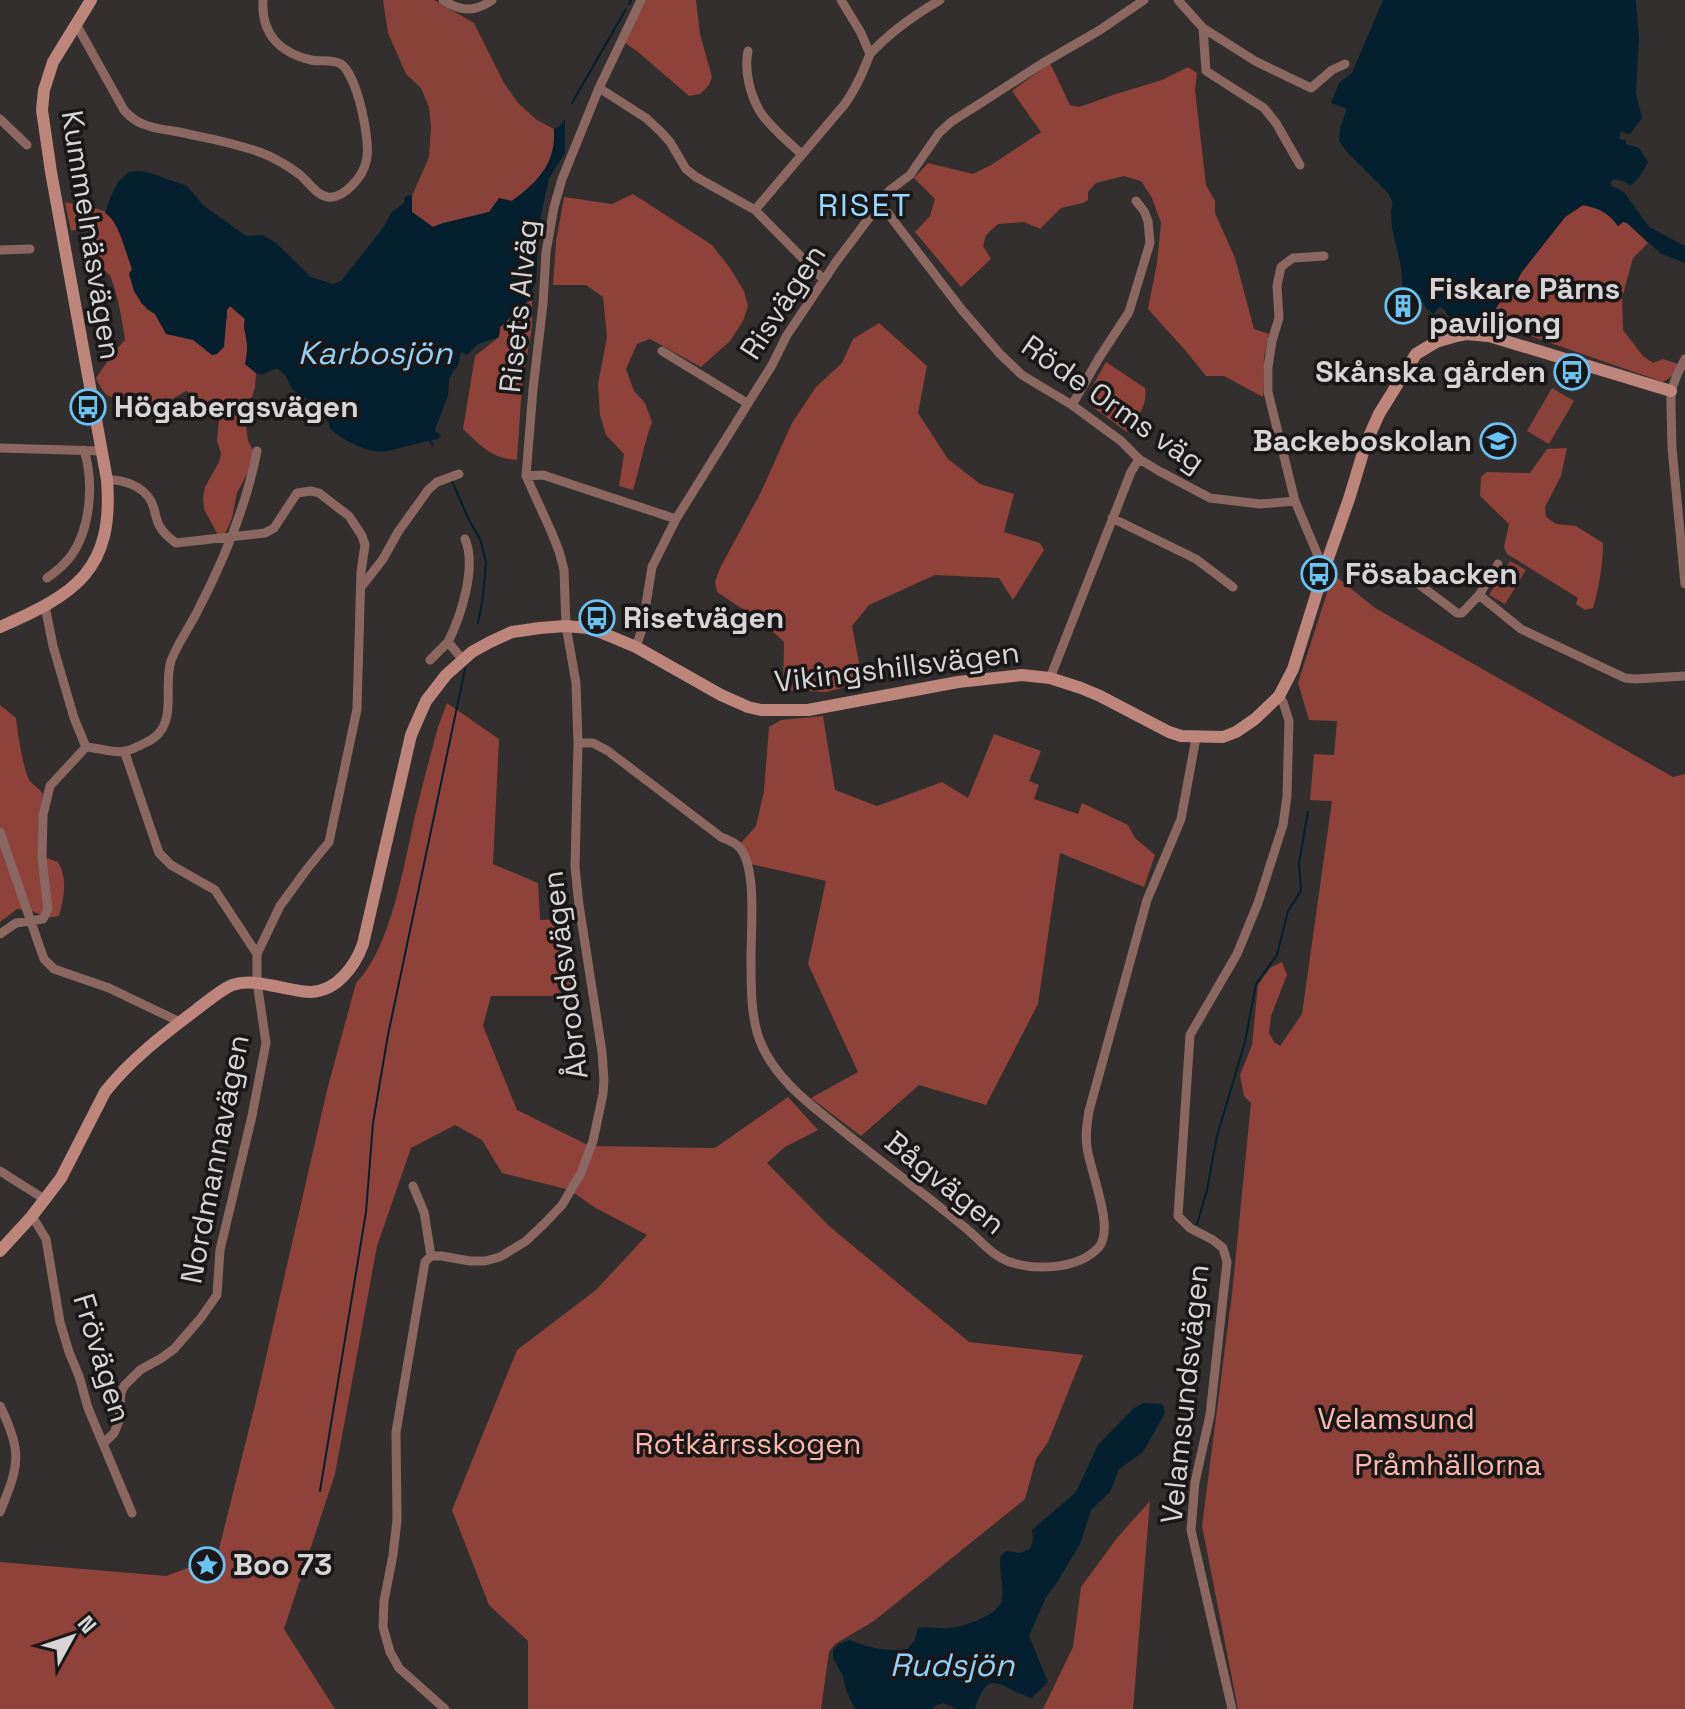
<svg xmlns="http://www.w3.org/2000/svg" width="1685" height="1709" viewBox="0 0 1685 1709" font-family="'Space Grotesk',sans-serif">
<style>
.green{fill:#894239}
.forest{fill:#8f4239}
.water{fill:#04202e}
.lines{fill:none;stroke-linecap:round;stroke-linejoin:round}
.stream{stroke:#04202e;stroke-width:2}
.street{stroke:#8b6761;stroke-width:9}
.secondary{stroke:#be857c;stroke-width:12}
.labels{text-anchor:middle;stroke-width:7;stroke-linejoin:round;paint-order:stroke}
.street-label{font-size:30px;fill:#d6d4d4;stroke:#191717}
.poi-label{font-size:30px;font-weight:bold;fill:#d6d4d4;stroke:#191717;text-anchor:start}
.park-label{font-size:30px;fill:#fbb7ac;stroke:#191717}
.neighbourhood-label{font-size:32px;letter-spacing:2px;fill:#9ad8fc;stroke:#191717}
.water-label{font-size:32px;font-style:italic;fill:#91d0f4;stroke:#191717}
</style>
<rect width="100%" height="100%" fill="#322f2e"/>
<path class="green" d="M383,0H434L474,23L504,83L518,103L537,120L554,129C555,137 556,146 553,154C540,186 508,208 476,216C461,220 447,221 433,227L412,212V196L429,157L431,127L429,107L421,88L406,74L388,33Z
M1552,388L1574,401L1549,444L1527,431Z
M1510,561L1526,570L1505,604L1489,595Z"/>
<path class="forest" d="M642,0H696L700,34L712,77L709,85L700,94L689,96L638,52L621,40Z
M1050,63L1070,105L1079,107L1116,94L1162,80L1188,67L1197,73L1195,90L1206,185L1215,201V213L1235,258L1254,329L1269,334L1264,357L1263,397L1224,376H1206L1185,350L1148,309L1157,263L1161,223L1152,198L1141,181L1124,176L1096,183L1088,192V200L1083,203L1061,208L1040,229L1024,222L998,224L986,235L983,246L991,259L961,287L915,232L930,216L935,199L914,178L928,163L973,174L991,165L1041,132L1012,91Z
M633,194L712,245L730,268L744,291L748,306L743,321L730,341L701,367L650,339L637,344L626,369L634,391L645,403L652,422C644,443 640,468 633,490L619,486L624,454L606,435L600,415L598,384L607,337L603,297L586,285H553L556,242L564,197L612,204Z
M65,202C77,205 101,207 110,215C117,220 128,258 132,269L130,275L146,309L155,314L167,334L227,319V310L230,306L245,319C243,327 245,330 246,338C248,347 247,355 245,364L256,373L255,387L252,397L246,405L245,417L248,441L253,450L248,472L237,493L232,518L225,534L219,537L204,509L203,498L205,487L219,462L221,453L217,441L219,420L211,406L186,391L172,399L163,408L149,400L143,392C117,396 109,408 96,378L114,352L125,340C122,318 118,296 110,275C97,268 96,247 92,234C86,226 79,229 71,231Z
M1583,205C1599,208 1609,213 1618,226L1623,222L1627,223L1648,243L1633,258L1622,298L1623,330L1643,356L1653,363L1663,359L1678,364L1671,377L1663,382L1499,325L1493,313L1502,298L1512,293L1521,273L1566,216Z
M532,300V327L522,385L517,460C491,458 481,446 463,429L475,356L499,337L500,327L526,303Z
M879,323L927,366L918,413L948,459L980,484L1014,494L1004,532L1040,543L1044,550L1013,600L999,578L935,575L869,605L852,626L863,683L826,692L783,690L784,642L765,624L717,592L715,582L720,568L761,492L792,423L816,387L842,363L853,339Z
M1106,362L1145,388C1148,406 1137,417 1127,432L1090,405L1088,394Z
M1567,448L1561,476L1545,507L1546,517L1556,524L1576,526L1603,543C1603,563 1599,589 1593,608L1585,610L1576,604L1578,598L1507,554L1504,547L1509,524L1480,496L1481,477L1487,472L1530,473L1547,449Z
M1333,574L1375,608L1673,777L1685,774V1709H1238L1202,1526L1232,1294L1251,1103L1244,1096L1240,1075L1252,1045L1258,985L1270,968L1282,962L1287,975L1271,1016L1269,1033L1274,1042L1280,1046L1302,1014L1332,801L1310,800L1314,754L1334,755L1337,721L1309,720L1298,683Z
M447,703L499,739L493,864L538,883L540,920L563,919L576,996H491L483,1026L517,1110L590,1146L715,1148L788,1097L818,1130L785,1147L767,1163L829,1226L969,1342L1083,1355L1048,1442L1036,1459L1025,1499L874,1621L835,1644L829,1652L821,1709H528V1641L489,1605L452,1510L517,1350L596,1290L647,1235L594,1207L570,1190L502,1173L482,1140L455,1125L411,1148L377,1246L335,1474L284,1629L335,1709H0V1562L166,1576L217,1557L256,1401L327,1090L356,983C391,948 404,864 415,816C422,786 430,757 438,727Z
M0,705L16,718C17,729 24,774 30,781C34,786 39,788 43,794L39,814V855L58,862C68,880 64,897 59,916L47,918L32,911L17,909L0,922Z
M823,716L835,790L877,806L942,782L968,798L994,734L1041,751L1029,781L1039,785L1034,799L1078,814L1082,803L1128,825L1135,838L1155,855L1144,887L1060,853L1038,1004L986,1105L919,1085L861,1136L811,1098L858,1072L808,964L826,881L751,864L741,843L756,826L764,791L769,727L781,720Z
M1150,1501L1133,1709H1043L1073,1647L1081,1587L1117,1538Z"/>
<path class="water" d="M1383,0H1636L1639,37L1636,93L1642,118L1630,134L1621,132L1619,139L1626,140V144L1639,148L1648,162L1640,176L1633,184L1629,185L1623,181L1614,179L1610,183L1612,186L1624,192L1649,227L1685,246V263L1660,253L1627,223L1623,222L1618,226C1609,213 1599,208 1583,205L1565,217L1521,273L1511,293L1502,299L1493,313L1461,321L1448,316L1445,310L1440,307L1433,314L1426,308L1424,303L1403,294L1401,267L1392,228L1391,211L1393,203L1388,193L1347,152L1339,141L1340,128L1346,111L1345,108L1331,103L1339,83L1352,73Z
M565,119V153L549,178L539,225L536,282L526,303L500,327L499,337L478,344L467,355L461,352L458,366L454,370L449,379L448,396L435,429V431L441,435L438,439C421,442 405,447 388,451C369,455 344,440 330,429L329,423L317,409L309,401L292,389L286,376L277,368L262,375L256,373L245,364C247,356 248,347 246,338C245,330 243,327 245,319L230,306L227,310L224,347L217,354L212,355L193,340L166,334L155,314L142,304L134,291L129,274L132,269C126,253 119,221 105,213L111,196L118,182L129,172L139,171L147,172L187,186L203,205L246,236L262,235L276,243L311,277L333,284L341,281L383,228L391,213L404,203L405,197L410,195L412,196V212L433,227L443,223L489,212L499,198L512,201C538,181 556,164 554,129L559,127Z
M1144,1403L1161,1404L1164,1407L1165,1413L1143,1452L1119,1469L1110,1492L1091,1510L1080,1544L1056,1584L1046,1597L1029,1636L1048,1682L1032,1698C1000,1689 989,1664 975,1709H956L943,1703L935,1706L933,1709H855L846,1690L843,1676L833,1658V1650L839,1644L850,1640C870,1648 887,1652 908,1649L915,1639L918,1628C929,1626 939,1629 950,1628C965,1626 1000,1615 1002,1599C1004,1584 998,1570 1001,1555L1007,1551L1020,1553L1030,1549L1033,1540L1032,1530L1076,1492L1098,1445L1134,1408Z"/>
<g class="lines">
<path class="stream" d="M629,4L631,0
M572,103L626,9
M430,441L433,445
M452,481L468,518L480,539L486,562L483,597L478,623
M1197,1224L1207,1190L1217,1136L1245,1042L1256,984L1277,955L1288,911L1301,891L1299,863L1308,812
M320,1491L366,1212L373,1123L388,1035L465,669"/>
<path class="street" d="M443,0C461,12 475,12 492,0
M1178,0L1203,28L1255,61L1311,88L1332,70L1345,64
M76,24L124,110C129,116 135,121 143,124C154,129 167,130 179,132C206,138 236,143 262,153C275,158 288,166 299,174C308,181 316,195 328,197C344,199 363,176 366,162C372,143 357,75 341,64C332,59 320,62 311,60C279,53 261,33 263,0
M1203,28L1206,71L1264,108L1276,123L1300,165
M748,51C744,70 750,96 761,113C771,128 788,141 801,154
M870,54C889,33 916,14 940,0
M599,88L646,118L661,132L670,142L686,169L696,177L755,210L824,280
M0,119L27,145
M880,203L962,310L1000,354L1022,375L1072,405L1121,441L1139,459L1159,471L1210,498L1260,504L1295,501
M755,210L844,105C856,89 863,72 870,54L861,33L841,0
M0,250L30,249
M662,351L747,403
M1685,359L1677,375L1671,391V407L1672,448L1685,584
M1072,405L1099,358L1129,312L1150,243L1148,221L1144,211L1136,201
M0,448L101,451
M526,476L543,475L676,519
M1112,518L1196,559L1233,587
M1498,564L1479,595L1521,629L1625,678L1635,679L1685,676
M1324,570L1295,501L1268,392V367L1272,341L1279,318L1277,286L1281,267L1293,258L1324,256
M1402,575L1416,582L1457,613H1462L1479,595
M47,578C56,572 64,565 71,556C91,528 94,482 84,450
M362,586L383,559L398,532L428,490L437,482L459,474
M45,606L53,646L74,718L86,747
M448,642C461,616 477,567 465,539
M636,647L642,629L652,567L676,519L772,365L787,335L836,262L890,190L910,175L939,133L951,122L1043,63L1100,30L1144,0
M430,660L448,642L463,660
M1050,678L1131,472L1139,459
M578,743H593L608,751L721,837C726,839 733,842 737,845C759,863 750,936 751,963C751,988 751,1018 760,1041C773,1075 804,1100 832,1122C868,1152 905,1179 941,1208C951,1216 960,1223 969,1231C982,1242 991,1254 1007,1261C1034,1271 1078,1270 1099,1247C1115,1227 1090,1172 1087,1147C1085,1135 1087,1123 1089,1111L1147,900L1181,819L1196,738
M125,753L159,853L171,865L215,890L257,954
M0,832L39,945L44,959L54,969L109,988L180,1022
M0,934L16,923L43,919L48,909L42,859L43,815L50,786L86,747C109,749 117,757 139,746C144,743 151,741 155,737C177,719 163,685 171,661C177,644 189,628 197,612C224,560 246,508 257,451
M0,1171L46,1200
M413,1186L424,1212L431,1256
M32,1216L46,1239L60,1322L69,1352L79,1376L88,1408L132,1513
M0,1406C23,1454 19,1465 0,1512
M103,1444L114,1433L119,1421L121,1393L124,1386L140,1370L160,1359L174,1349L200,1319L217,1295L220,1250L252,1116L266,1043L257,982V954L280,906L307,869L329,842L357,709L361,572L365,545L362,536L349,516L319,493L311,491L297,493L274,528L265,533L176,543C169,538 163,533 159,525C155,517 155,508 151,501C143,486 123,479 107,480
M445,1709L399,1668L390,1652L383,1627L384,1601L393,1555L397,1520L396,1432L425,1262L431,1256H441L470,1261H485L500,1257L526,1241L544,1224L562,1205L581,1173L593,1141L603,1094L604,1080L602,1052L579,905L575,867L578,743L576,683L566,626L564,570L559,551L551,531L526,476L533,389L543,304L546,252L554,207L562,179L599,88L641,0
M1232,1709L1191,1530L1195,1482L1210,1415L1227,1262L1223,1248L1213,1240L1190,1228L1178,1216L1190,1035L1237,954L1258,903L1283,825L1287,796L1289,721L1283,702L1279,696"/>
<path class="secondary" d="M0,627C76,594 114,570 107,480L51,172L42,110L44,90L53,62L91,0
M0,1251L32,1216L61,1178L105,1092C130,1060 164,1034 196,1010C208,1001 219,991 232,985C244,981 256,982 269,985C282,987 298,992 311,992C337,991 355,966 363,944L411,735L426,701L446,675L472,652L490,642L512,632L540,628L566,626L588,628L600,632L636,647L721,695L748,707L761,710H808L958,682L1022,675L1050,678L1081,688L1100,696L1169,732L1181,736L1223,737L1236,732L1255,719L1279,696L1293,669L1324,570L1349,499L1366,443L1379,414L1416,354L1436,342L1456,336L1466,334L1489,336L1671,391"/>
</g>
<defs>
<symbol id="building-ring" viewBox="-11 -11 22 22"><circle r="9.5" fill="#191717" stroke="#6bc3f2" stroke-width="1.5"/><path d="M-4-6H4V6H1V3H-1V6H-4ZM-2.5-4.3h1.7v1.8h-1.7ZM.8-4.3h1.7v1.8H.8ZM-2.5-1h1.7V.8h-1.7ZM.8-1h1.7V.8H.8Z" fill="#6bc3f2"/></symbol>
<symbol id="bus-ring" viewBox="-11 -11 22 22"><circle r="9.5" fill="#191717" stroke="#6bc3f2" stroke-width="1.5"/><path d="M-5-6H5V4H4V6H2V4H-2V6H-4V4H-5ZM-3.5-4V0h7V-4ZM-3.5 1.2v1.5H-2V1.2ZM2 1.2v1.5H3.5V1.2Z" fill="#6bc3f2"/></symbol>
<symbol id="school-ring" viewBox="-11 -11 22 22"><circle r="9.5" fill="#191717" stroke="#6bc3f2" stroke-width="1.5"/><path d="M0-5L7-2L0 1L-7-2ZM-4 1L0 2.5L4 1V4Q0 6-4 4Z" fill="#6bc3f2"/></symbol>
<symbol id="sight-ring" viewBox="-11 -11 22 22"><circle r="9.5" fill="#191717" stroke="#6bc3f2" stroke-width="1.5"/><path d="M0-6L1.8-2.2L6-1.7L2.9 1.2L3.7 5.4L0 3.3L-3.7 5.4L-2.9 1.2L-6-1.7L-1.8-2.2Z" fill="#6bc3f2"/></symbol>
</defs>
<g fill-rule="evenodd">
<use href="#building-ring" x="1383" y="286" width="40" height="40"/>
<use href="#bus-ring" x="1552" y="352" width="40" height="40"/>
<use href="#bus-ring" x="68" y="387" width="40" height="40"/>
<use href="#school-ring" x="1478" y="421" width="40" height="40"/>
<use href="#bus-ring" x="1299" y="554" width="40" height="40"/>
<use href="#bus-ring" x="577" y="598" width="40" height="40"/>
<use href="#sight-ring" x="187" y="1545" width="40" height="40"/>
</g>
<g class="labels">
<g class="street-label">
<text transform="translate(91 235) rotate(81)" y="10">Kummelnäsvägen</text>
<text transform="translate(783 302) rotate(-57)" y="10">Risvägen</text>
<text transform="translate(519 306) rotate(-84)" y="10">Risets Alväg</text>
<text transform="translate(1113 404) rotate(35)" y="10">Röde Orms väg</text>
<text transform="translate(897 667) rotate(-7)" y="10">Vikingshillsvägen</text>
<text transform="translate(565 975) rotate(-97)" y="10">Åbroddsvägen</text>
<text transform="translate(215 1159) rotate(-79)" y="10">Nordmannavägen</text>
<text transform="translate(945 1183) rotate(39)" y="10">Bågvägen</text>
<text transform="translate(102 1358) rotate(73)" y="10">Frövägen</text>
<text transform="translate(1185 1394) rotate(-84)" y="10">Velamsundsvägen</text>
</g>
<g class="poi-label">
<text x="1429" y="299">Fiskare Pärns<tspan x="1429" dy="34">paviljong</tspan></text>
<text x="1546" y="382" text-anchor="end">Skånska gården</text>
<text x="114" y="417">Högabergsvägen</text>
<text x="1472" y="451" text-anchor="end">Backeboskolan</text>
<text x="1345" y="584">Fösabacken</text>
<text x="623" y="628">Risetvägen</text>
<text x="233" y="1575">Boo 73</text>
</g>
<g class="park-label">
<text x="1396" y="1429">Velamsund</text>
<text x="748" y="1454">Rotkärrsskogen</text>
<text x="1448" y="1475">Pråmhällorna</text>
</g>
<g class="neighbourhood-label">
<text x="865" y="216">RISET</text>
</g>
<g class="water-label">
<text x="375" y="364">Karbosjön</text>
<text x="952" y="1676">Rudsjön</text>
</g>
</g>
<g transform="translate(72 1637) rotate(50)" stroke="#191717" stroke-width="6" paint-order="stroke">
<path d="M0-6L14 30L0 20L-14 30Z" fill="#d6d4d4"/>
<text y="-12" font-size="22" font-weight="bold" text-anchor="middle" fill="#d6d4d4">N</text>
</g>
</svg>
